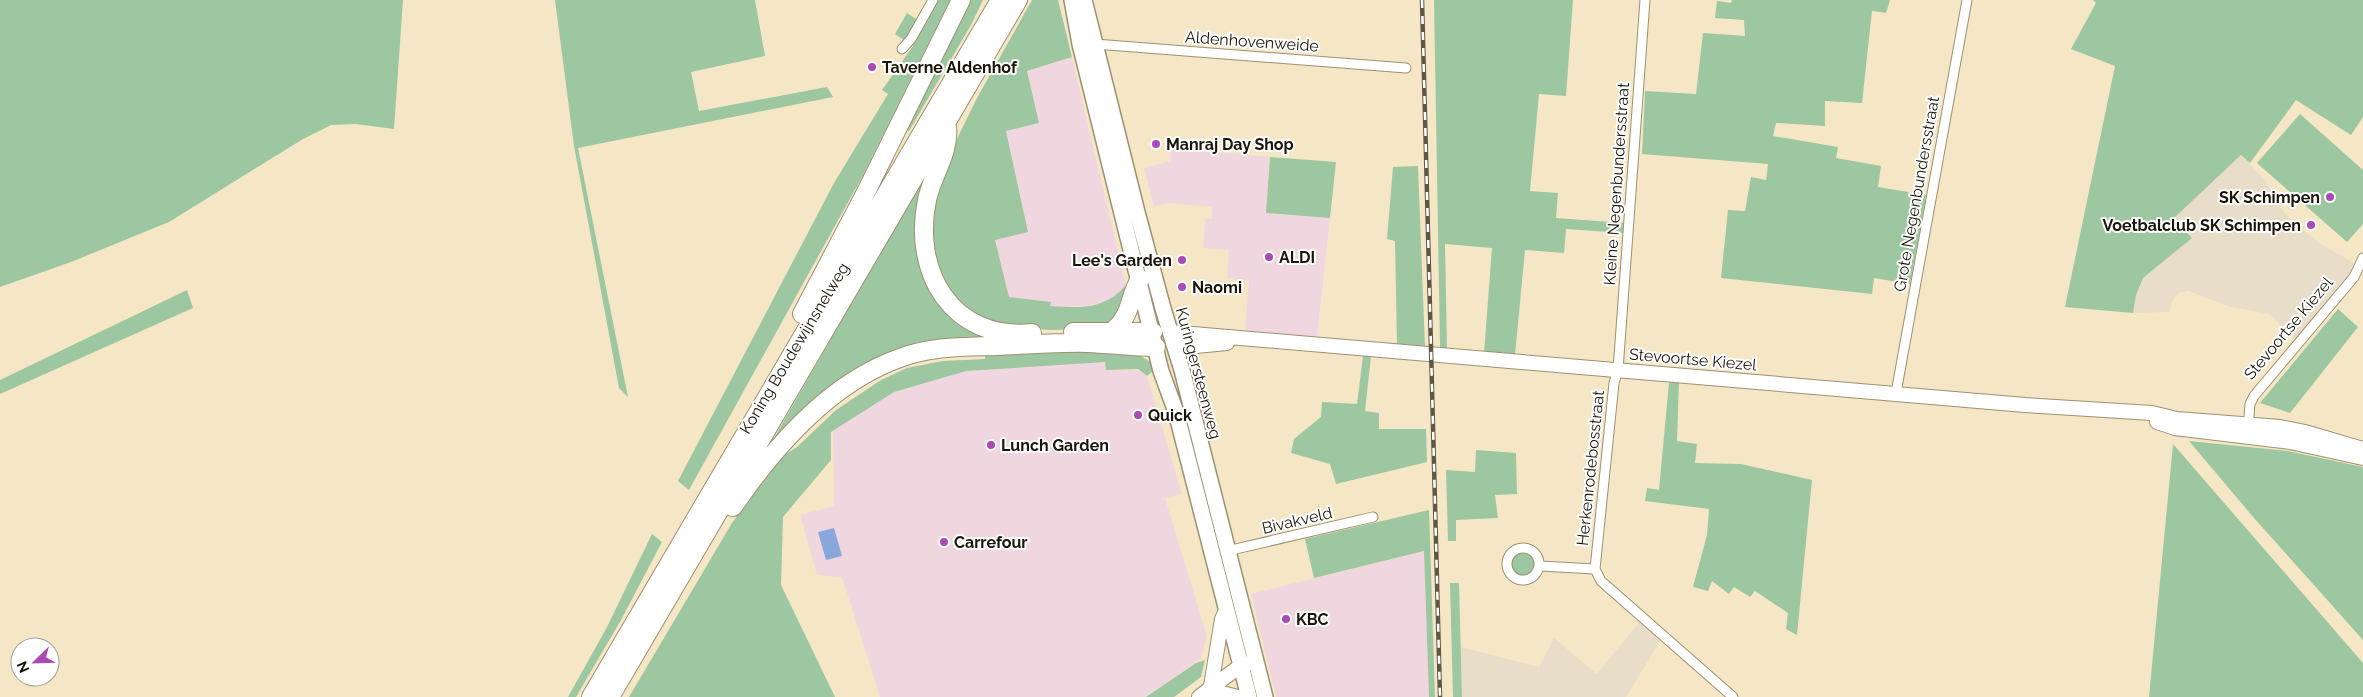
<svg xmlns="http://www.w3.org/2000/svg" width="2363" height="697" viewBox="0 0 2363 697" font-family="Raleway,sans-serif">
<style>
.commercial{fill:#f0d7df}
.industrial{fill:#e8ddc9}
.green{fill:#9cc7a0}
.water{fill:#88a8db}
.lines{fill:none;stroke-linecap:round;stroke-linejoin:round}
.minor-casing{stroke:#9d9071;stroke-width:11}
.secondary-casing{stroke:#9d9071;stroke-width:16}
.primary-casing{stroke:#9d9071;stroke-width:18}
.motorway-casing{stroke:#9d9071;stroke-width:20}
.minor{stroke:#fff;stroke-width:9}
.secondary{stroke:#fff;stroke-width:14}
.primary{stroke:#fff;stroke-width:15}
.motorway{stroke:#fff;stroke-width:18}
.rail-casing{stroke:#5f5745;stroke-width:4.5}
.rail{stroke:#fff;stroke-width:2.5;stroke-dasharray:8;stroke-linecap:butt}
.poi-dot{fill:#aa4bb4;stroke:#fff;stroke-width:2}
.labels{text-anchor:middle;stroke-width:4;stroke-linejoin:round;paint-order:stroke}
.street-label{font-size:16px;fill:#1a1509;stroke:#fff}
.poi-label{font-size:16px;font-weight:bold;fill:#1a1509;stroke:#fff;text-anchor:start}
</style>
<rect width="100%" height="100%" fill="#f5e7c6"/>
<path class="commercial" d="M1072,57L1126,285L1116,297L1100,305L1065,307L1050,306V302L1009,297L995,239L1028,232L1006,130L1038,123L1027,71Z
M1171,148L1270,157L1266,213L1330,218L1317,337L1245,331L1249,280L1227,278L1229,250L1203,248L1205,219H1212V207L1168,203L1154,206L1144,168L1170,161Z
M1105,362L1107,370H1137L1147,376L1182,494L1165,498L1207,636L1201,659L1145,697H880L842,577L817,575L800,515L834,506L833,423L892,388L965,366Z
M1424,551L1429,697H1276L1251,594Z"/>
<path class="industrial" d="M2241,155L2265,180L2281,208L2293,222L2321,244L2354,263L2353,270L2327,304L2295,340L2270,314L2230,307L2189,291L2179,293L2172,301L2170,312L2133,313L2136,295L2142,278L2191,238L2173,219Z
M1641,620L1662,638L1626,697H1462L1461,647L1539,667L1554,638L1597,674Z"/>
<path class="green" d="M0,0H403L394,129L356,124L331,125L303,139L169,222L71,262L0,287Z
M555,0H755L765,56L691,72L699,111L827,87L833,97L578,148L628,397L619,388L574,146Z
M928,0H950L862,177L689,490L678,481L834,183L888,94L882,90L913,46L895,34L907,13L925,25L929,19L921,13Z
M967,0H983L971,25L909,131L902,128Z
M1032,0H1058L1072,57L1027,71L1039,123L1006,131L1028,232L995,240L1009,297L1051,302L1050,306C1082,308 1104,310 1126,285L1128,291L1116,324L1090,329L1049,330L1000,325L967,311L941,280L929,239L933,198L951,151L977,98Z
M1434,0H1573L1566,96L1539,94L1530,191L1558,193L1556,218L1625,223L1624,233L1566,229L1564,253L1525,250L1515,355L1484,353L1492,248L1445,244L1447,349L1440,347Z
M1732,0H1890L1886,13L1872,11L1862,103L1825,101V126L1776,123L1773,136L1838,147L1836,158L1881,166L1878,187L1926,195L1910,284L1874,278L1872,294L1721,278L1728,210L1745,211L1751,177L1766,180L1768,164L1642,154L1645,91L1696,94L1703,33L1745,36L1744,20L1715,18L1717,1L1731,3Z
M2093,0H2363V117L2351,135L2296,100L2250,163L2241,155L2173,219L2192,238L2143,278L2136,295L2133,313L2065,307L2115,66L2071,49L2096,3Z
M2300,114L2363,170V224L2347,242L2257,163Z
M1270,157L1336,162L1330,218L1266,213Z
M931,165L927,274L986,332L982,339C946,344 903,345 870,362C836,378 794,425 766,452Z
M1418,166L1425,348L1397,346L1395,241L1387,239L1393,167Z
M187,290L193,308L0,394V380Z
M2338,309L2358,327L2290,413L2260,403Z
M1092,349L1136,353L1150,362L1153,371L1147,376L1138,369L1106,370L1105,362L966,371L894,392L831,432V460L783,517L781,585L835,697H629L732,523L778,459L797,447L836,410L881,380L907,368L943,361L985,359V353Z
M1363,356H1371L1365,411L1379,413V429H1426L1427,462L1336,484L1330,464L1291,453L1294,439L1321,417L1322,402L1357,404Z
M1669,383H1679L1677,441L1697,444L1695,463L1741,464L1812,480L1797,635L1786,629L1788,613L1755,591L1750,597L1734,587L1729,594L1712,581L1708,591L1693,587L1707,535L1709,509L1645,501L1647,488L1659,490Z
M2189,441L2288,451L2363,467V640L2254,518Z
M2173,444L2363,663V697H2149Z
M1476,450L1516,453L1517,494L1495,495L1498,518L1456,520V541H1448L1446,470L1475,472Z
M1429,510L1435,697H1429L1424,551L1314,578L1305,539Z
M652,534L662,542L621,620L576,697H568L607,627Z
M1510 564a13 13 0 1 1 26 0a13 13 0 1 1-26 0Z
M1450,583H1459L1462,697H1453Z
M1205,660L1201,677L1174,697H1146L1196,663Z"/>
<path class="water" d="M834,528L842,556L826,560L818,532Z"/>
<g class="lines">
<defs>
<path id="minor" d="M1645,0L1618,370L1614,383L1595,569L1601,581L1733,697
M1095,44L1406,68
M902,49L911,39L933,0
M1896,393L1967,0
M2248,428L2250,404L2254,396L2354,277L2363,258
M1507 564a16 16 0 1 1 32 0a16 16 0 1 1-32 0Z
M1227,551L1373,517
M1540,566L1595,569"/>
<path id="secondary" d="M1170,332L2025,405L2152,413L2177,419L2280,427L2305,432L2363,449
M1175,348L1227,343
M2157,422L2175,428L2290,442L2363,458
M1211,686L1222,619L1226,611
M1199,697L1240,666L1252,662
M1205,697L1222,693L1238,697"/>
<path id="primary" d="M1072,0L1080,44L1161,371L1176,412L1249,697
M1084,0L1138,216L1164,312L1182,370L1265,697"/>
<path id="motorway" d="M947,127C950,153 932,175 927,200C912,272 952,341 1032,333
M802,314L864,196L961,0
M1113,331C1132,315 1128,299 1140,279
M1073,332H1153
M733,507C774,447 829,383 900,358C930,346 965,347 997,346C1027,345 1058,342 1088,343C1111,344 1133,347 1156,347
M591,697L1000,0
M610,697L1018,0"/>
</defs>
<use href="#minor" class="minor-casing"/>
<use href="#secondary" class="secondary-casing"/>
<use href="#primary" class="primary-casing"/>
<use href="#motorway" class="motorway-casing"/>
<use href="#minor" class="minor"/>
<use href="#secondary" class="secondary"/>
<use href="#primary" class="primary"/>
<use href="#motorway" class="motorway"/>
<defs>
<path id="rail" d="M1422,0L1440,697"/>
</defs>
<use href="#rail" class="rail-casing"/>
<use href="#rail" class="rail"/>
</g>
<g class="poi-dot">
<circle cx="872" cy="67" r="5"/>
<circle cx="1156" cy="144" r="5"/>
<circle cx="2330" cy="197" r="5"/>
<circle cx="2311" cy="225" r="5"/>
<circle cx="1269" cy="257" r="5"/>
<circle cx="1182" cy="260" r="5"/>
<circle cx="1182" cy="287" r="5"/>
<circle cx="1138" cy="415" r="5"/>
<circle cx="991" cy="445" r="5"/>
<circle cx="944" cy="542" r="5"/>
<circle cx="1286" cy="619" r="5"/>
</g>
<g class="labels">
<g class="street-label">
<text transform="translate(1252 41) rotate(4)" y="6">Aldenhovenweide</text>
<text transform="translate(1616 184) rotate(-86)" y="6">Kleine Negenbundersstraat</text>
<text transform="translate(1916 194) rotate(-80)" y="6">Grote Negenbundersstraat</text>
<text transform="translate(2288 328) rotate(-50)" y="6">Stevoortse Kiezel</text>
<text transform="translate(794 348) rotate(-59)" y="6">Koning Boudewijnsnelweg</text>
<text transform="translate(1693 359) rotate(5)" y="6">Stevoortse Kiezel</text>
<text transform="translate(1199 373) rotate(75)" y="6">Kuringersteenweg</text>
<text transform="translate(1590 468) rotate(-84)" y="6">Herkenrodebosstraat</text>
<text transform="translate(1297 520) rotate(-13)" y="6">Bivakveld</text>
</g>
<g class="poi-label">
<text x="882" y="73">Taverne Aldenhof</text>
<text x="1166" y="150">Manraj Day Shop</text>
<text x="2320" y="203" text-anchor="end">SK Schimpen</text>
<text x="2301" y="231" text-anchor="end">Voetbalclub SK Schimpen</text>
<text x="1279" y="263">ALDI</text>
<text x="1172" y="266" text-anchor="end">Lee's Garden</text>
<text x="1192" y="293">Naomi</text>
<text x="1148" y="421">Quick</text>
<text x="1001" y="451">Lunch Garden</text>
<text x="954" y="548">Carrefour</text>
<text x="1296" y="625">KBC</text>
</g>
</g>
<g transform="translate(35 662) rotate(247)"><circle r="24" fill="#ffffff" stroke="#a3a19d"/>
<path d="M0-4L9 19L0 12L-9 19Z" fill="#aa4bb4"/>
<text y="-8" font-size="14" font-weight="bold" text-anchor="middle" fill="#1a1509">N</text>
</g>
</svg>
